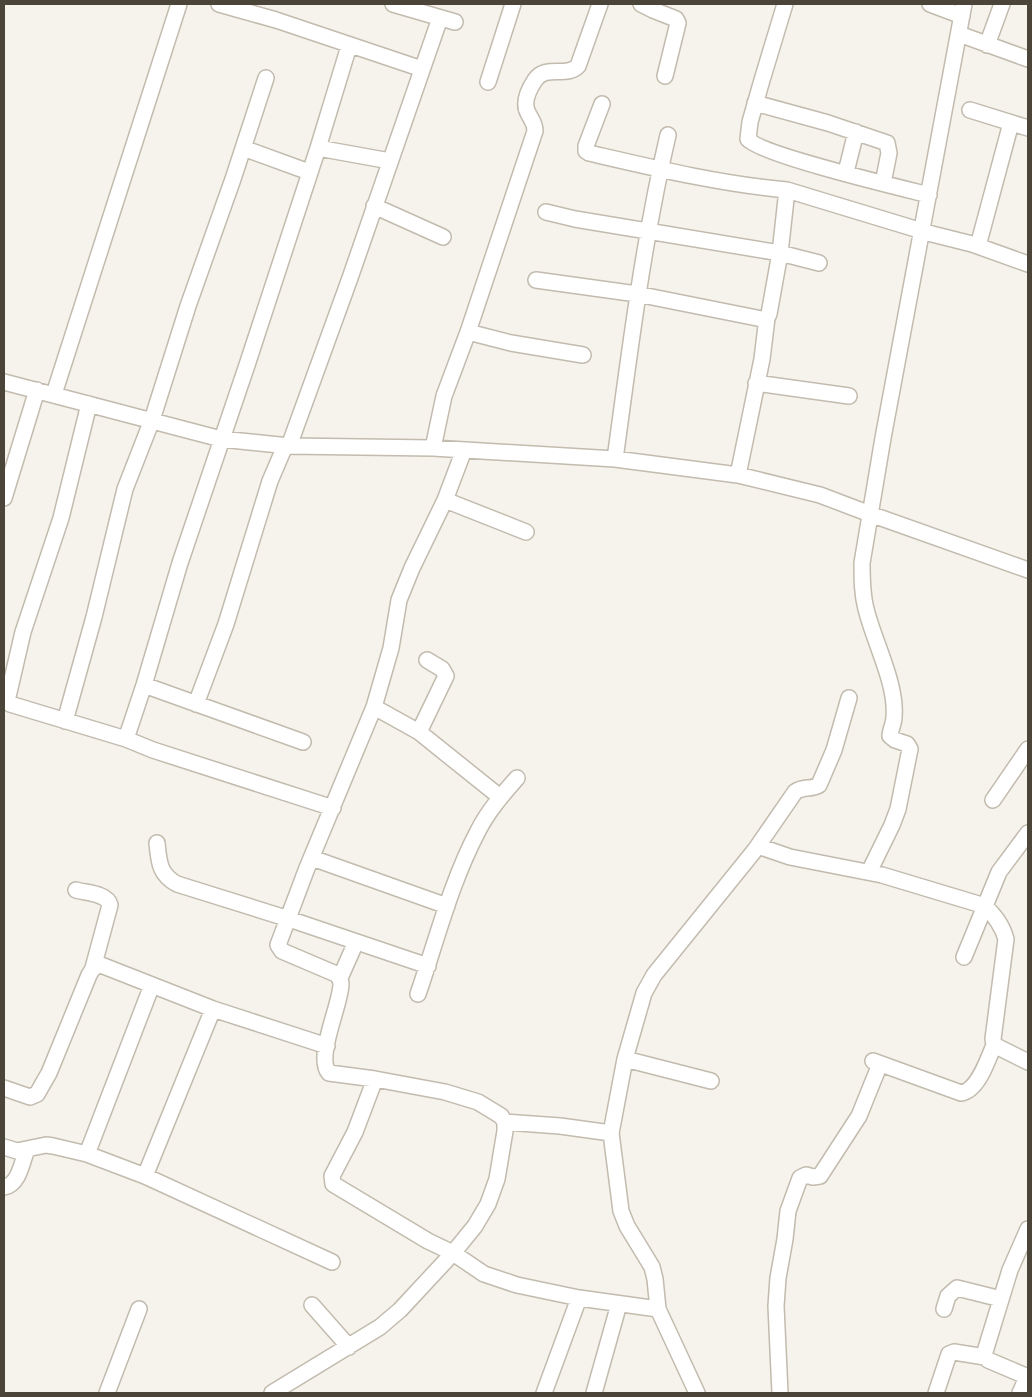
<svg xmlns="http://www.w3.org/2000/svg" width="1032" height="1397" viewBox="0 0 1032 1397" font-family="Figtree,sans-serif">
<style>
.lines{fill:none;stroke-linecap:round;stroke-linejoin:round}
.minor-casing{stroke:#c2bbae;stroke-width:18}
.minor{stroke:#fff;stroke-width:15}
</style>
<rect width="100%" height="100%" fill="#f6f3ec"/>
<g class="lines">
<defs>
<path id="minor" d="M219,4L276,20L422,69
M393,4L455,22
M641,4L653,10L676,19L678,23L665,76
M785,4L762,80L750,122L748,139C759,154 901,188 929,195
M930,4L962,16
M959,34L1028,59
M987,45L1002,4
M488,82L513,4
M755,103L828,123L887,143L889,153L883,183
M602,104L586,146V151L589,153C654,168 720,184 787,190L932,234L972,244L1028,264
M970,110L1028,128
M243,148L309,172
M318,148L390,161
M846,172L856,132
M374,206L443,237
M546,212L575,219L780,253L819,263
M978,246L1011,123
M536,280L637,294L762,319L767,318L769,314L780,253L787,190
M468,332L511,343L583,355
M4,382L221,439L289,446L433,448L615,459L738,475L820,495L870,514L1028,570
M756,383L849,396
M54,394L179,4
M89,404L61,518L23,632L7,701L10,704L126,739L153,750L333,808
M289,446L350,278L440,18
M433,448L444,396L468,332L535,131C535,123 531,119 528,113C522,102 529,89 535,80C546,64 566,78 578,66L600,4
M615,459C630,350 643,242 668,135
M738,475L762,359L767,318
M4,498L37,390
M445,500L526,532
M144,685L303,742
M196,704L226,624L270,481L285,446
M374,707L419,732L500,797
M65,721L94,617L125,489L152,420L188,306L233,179L266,78
M419,732L446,676L442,669L427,660
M126,739L144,685L180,563L247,365L318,148L349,46
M993,800L1028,749
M157,843C159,862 159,874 177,884L289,919L428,966
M758,846L790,857L882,875L985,906C995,916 1002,925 1006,939L993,1039L994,1045L1028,1062
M312,858L447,906
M869,872L892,825L898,809L910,749L907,744L895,740L890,736C890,730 894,724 894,717C897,684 874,642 866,609C862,594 862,579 862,563L883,438L964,4
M76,890C86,893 107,893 110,905L93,968
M964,957L999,872L1028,833
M340,978L356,942
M418,994C437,939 451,882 478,831C488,811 503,794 517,778
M625,1059L711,1081
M873,1061L961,1093C978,1091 988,1059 994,1045
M375,1079L355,1132L332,1176L333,1184L428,1241L453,1253L484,1274L517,1285L579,1298L658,1309L697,1393
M4,1088L30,1097L37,1094L49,1073L89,975C92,969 95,966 101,965L213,1009L327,1046
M505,1122L560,1126L611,1133
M4,1147L17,1151L46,1145L53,1146L87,1154L145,1176L332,1262
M87,1154L152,985
M145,1176L213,1009
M4,1187C19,1185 22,1162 27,1149
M1028,1229L1010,1270L984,1355L988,1360L1028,1377
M312,1305L349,1347
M658,1309L655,1279L652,1267L627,1226L621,1211L611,1133L625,1059L644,993L654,975L755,850L795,792C803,786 811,790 819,785L834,750L849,698
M944,1309L948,1296L957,1288L1001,1299
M107,1393L139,1309
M272,1393L380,1327L400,1310L453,1253L475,1226L488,1204L497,1179L505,1131V1122L501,1116L478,1102L445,1092L375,1079L329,1073C315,1057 341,1004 341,984C341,980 339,977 336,974L282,951L278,945L307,868L374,707L391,648L399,600L412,568L445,500L464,450
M544,1393L579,1298
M594,1393L619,1304
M780,1393L776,1306L778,1278L785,1239L788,1211L800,1178L806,1175L813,1177L820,1176L859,1116L880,1064
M936,1393L949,1354L954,1352L985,1357
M1020,1393L1027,1377"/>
</defs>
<use href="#minor" class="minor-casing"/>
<use href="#minor" class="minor"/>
</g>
<rect width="1032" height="1397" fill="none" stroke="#4b4439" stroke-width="10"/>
</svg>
